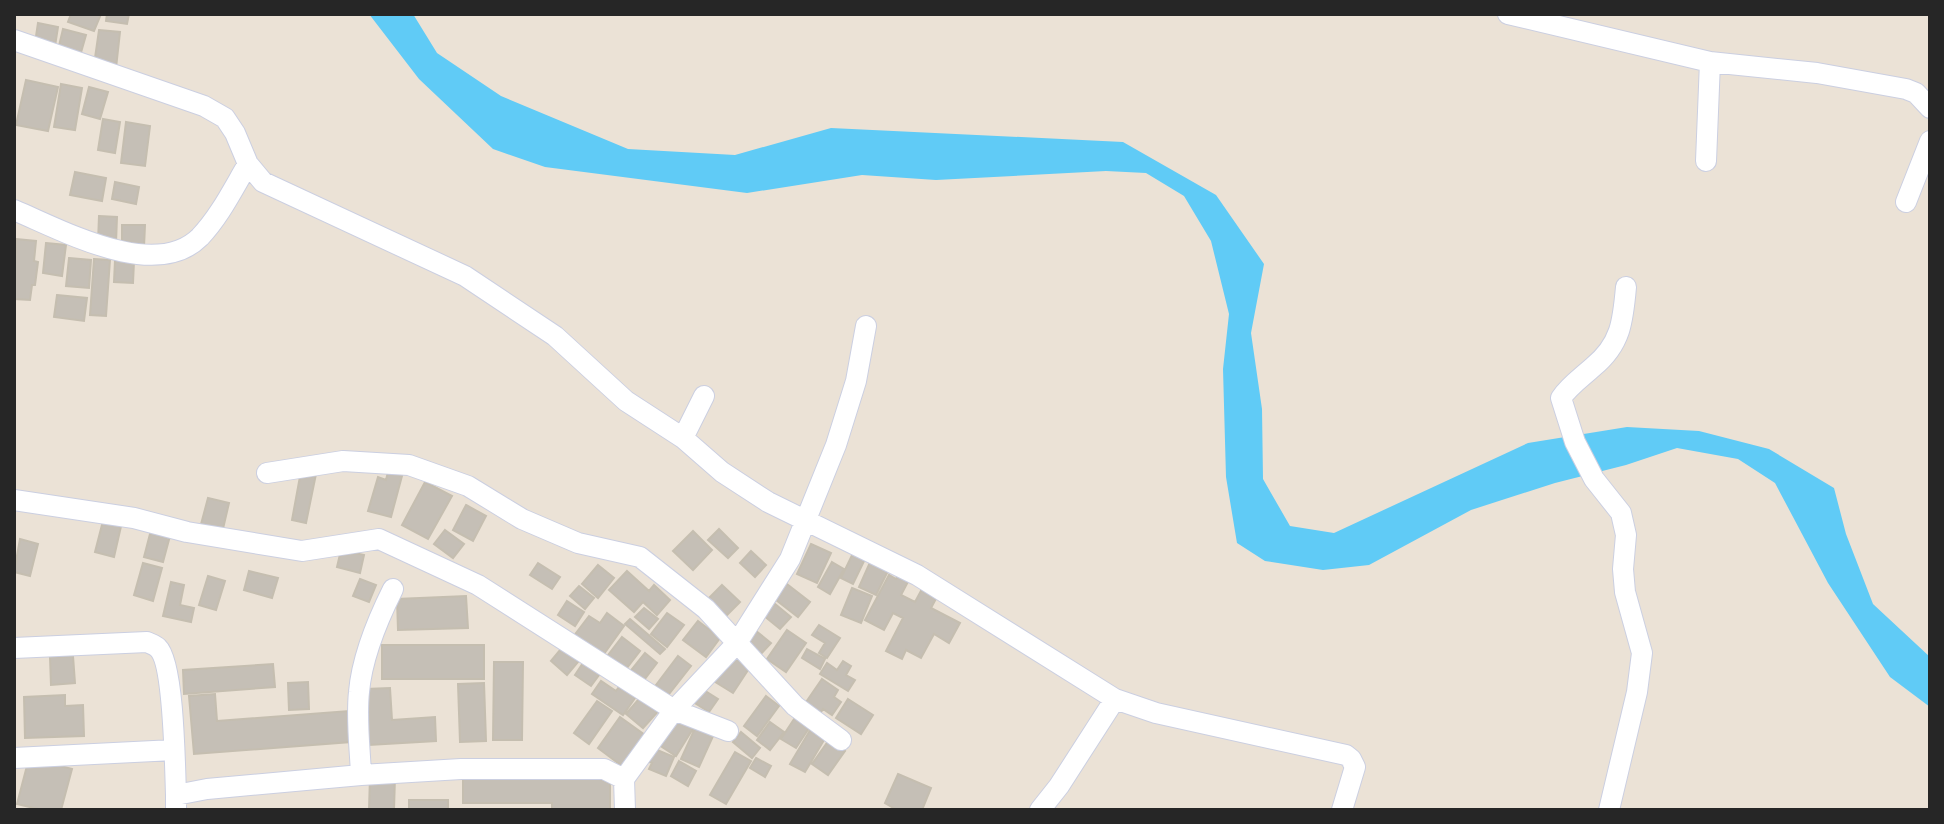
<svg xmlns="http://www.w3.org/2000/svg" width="1944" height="824" viewBox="0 0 1944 824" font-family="'Source Sans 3',sans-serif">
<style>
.water{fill:#60cbf6}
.building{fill:#c5bfb6;stroke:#c5beb0;stroke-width:2}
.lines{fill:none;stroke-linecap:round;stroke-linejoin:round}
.minor-casing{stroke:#cbcfe1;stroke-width:22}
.minor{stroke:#fff;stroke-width:20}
</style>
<rect width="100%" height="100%" fill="#ebe2d6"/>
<path class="water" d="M369,14H413L437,53L501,96L628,149L735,155L831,128L1123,142L1216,195L1264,264L1251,333L1262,409L1263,479L1290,526L1334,533L1528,443L1627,427L1699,431L1769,449L1834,488L1846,534L1873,604L1930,657V707L1890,677L1828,583L1775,483L1738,459L1677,448L1626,465L1555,483L1471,510L1369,565L1323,570L1265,561L1237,543L1226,477L1223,369L1229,314L1211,241L1184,196L1146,173L1106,171L936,180L862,175L747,193L545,167L493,149L419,79Z"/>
<path class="building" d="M71,14H101L94,31L68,22Z
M107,14H129L127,24L106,21Z
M38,23L58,27L55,46L35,43Z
M63,29L86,35L80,56L58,50Z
M99,30L120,32L116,68L94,65Z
M26,80L58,87L48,131L16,125Z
M61,84L82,88L75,130L54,127Z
M89,87L108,92L100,119L82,114Z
M103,119L120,122L115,153L98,150Z
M126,122L150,126L145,166L121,163Z
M75,172L106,178L102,201L70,195Z
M115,182L139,187L136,204L112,199Z
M99,216L117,217L116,243L98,242Z
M122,225H145L144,247L122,246Z
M16,239L36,241L34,261L38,262L35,285H32L30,300L14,299Z
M46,243L66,245L62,276L43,273Z
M69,258L91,260L89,288L66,286Z
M94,259L110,260L106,316L90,315Z
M115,260L134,261L133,283L114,282Z
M57,295L87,298L84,321L54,317Z
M301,471L316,474L306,523L292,520Z
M388,472L402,476L391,517L368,511L378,477L386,480Z
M425,482L452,496L428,539L402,525Z
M208,498L229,503L222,533L200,528Z
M466,505L486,516L473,541L453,530Z
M104,517L122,522L114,557L95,552Z
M719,529L738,548L728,558L708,540Z
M151,530L170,536L163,562L144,557Z
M445,530L464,544L453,558L434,544Z
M693,531L712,550L693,570L673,551Z
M20,539L38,544L30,576L14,572Z
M811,544L831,553L817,583L797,574Z
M341,550L364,555L360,573L337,567Z
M751,551L766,565L755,577L740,563Z
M854,551L866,557L853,584L841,578Z
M871,560L889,569L876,595L859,587Z
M832,562L844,569L830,594L818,587Z
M143,563L162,568L153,601L134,595Z
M538,563L560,577L552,589L530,575Z
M598,565L614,578L598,598L582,584Z
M249,571L278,578L272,598L244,590Z
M627,571L649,591L654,585L670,600L657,615L643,602L634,612L609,590Z
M901,571L911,576L901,595L915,602L923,587L938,595L931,608L960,623L949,643L934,634L921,658L906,650L902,659L886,651L903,618L893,613L884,630L865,620L889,575L896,579Z
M208,576L225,581L216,610L199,605Z
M360,579L376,585L369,602L353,596Z
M783,581L810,602L798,617L771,596Z
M171,582L184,585L180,605L194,608L191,622L163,616Z
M722,585L740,602L722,620L704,603Z
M579,586L594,598L585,609L570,596Z
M852,588L872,596L861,623L841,615Z
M466,596L468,628L398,630L397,599Z
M769,599L791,617L780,629L758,611Z
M567,601L584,612L575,626L558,615Z
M644,608L658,619L649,629L635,617Z
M607,613L624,626L601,658L573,637L589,616L600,623Z
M667,613L684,625L667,647L651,634Z
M630,619L665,649L660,654L625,624Z
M698,621L720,638L706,657L683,640Z
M819,625L840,638L827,658L819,653L825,643L812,635Z
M751,627L771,643L759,656L740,640Z
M787,630L806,643L786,672L767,659Z
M622,637L640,651L623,673L605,659Z
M566,643L583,656L567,675L551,661Z
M382,645H484V679H382Z
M807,649L825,659L820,669L802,658Z
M645,653L657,663L641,684L628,674Z
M729,653L750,667L733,693L712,680Z
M73,656L75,683L51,685L50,657Z
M678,656L691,666L666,698L653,689Z
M585,660L602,671L591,686L575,675Z
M843,661L851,666L846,675L855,680L848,691L820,674L827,663L837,670Z
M494,662H523L522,740H493Z
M273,664L275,687L184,694L183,670Z
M822,679L838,690L834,697L841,702L832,715L823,709L817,718L802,708Z
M624,680L640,691L623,715L592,694L601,681L616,691Z
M308,682L309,709L289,710L288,683Z
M484,683L486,741L460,742L458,684Z
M699,687L718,699L709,712L690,700Z
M390,688L392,720L435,717L436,741L369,745L366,689Z
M645,692L662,707L643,728L626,714Z
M215,694L217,721L349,711L351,742L194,754L189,696Z
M65,695V706L83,705L84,736L25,738L24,697Z
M766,696L779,706L757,736L744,726Z
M848,699L873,715L861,734L836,718Z
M597,701L612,711L589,744L574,733Z
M796,716L811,725L796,748L781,739Z
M620,717L645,735L622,766L598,748Z
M678,717L694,727L676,756L659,745Z
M770,722L784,732L770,750L757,740Z
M696,726L714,734L699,767L681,759Z
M812,727L827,735L805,772L790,764Z
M741,732L760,748L752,758L733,742Z
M829,740L845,751L828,775L812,764Z
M650,747L674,757L666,776L649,769L652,763L644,760Z
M735,752L751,761L726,804L710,795Z
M29,758L72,769L61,810H42L17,804Z
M756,758L771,766L765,777L750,768Z
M679,761L696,771L688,786L671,776Z
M463,772H610V810H552V803H463Z
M898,774L931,788L922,810H897L885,803Z
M370,776L395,777L394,810H369Z
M409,800H448V810H409Z"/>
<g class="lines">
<defs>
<path id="minor" d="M1508,14L1710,62L1817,73L1906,89L1916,93L1930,108
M14,40L204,106L225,118L235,133L248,164L263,182L465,276L555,336L626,401L683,438L722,472L768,502L917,575L1115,699L1059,786L1040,810
M1706,161L1710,62
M1906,202L1930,141
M14,210C62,230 155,282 200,237C220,216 233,189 248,164
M683,438L704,396
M267,473L343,461L409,465L468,486L522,519L578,543L640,557L706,609L795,706L841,740
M14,500L134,518L187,532L302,551L379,539L478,585L674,710L624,779L625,810
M14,648L147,642C151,644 155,645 158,648C174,663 175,769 176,795
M1115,699L1156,713L1346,755L1351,759L1355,767L1342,810
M728,731L674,710L737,643L790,559L836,445L856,381L866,326
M14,758L174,750
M361,775C360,748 356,719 359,692C362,657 377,621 393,589
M176,810V795L207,789L361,775L461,769H604L624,779
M1609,810L1637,692L1642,653L1625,592L1623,569L1626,535L1621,513L1594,479L1575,442L1561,398C1569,386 1582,377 1593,367C1621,344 1623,321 1626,287"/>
</defs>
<use href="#minor" class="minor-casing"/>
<use href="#minor" class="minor"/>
</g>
<rect width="1944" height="824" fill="none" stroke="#262626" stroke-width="32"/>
</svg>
